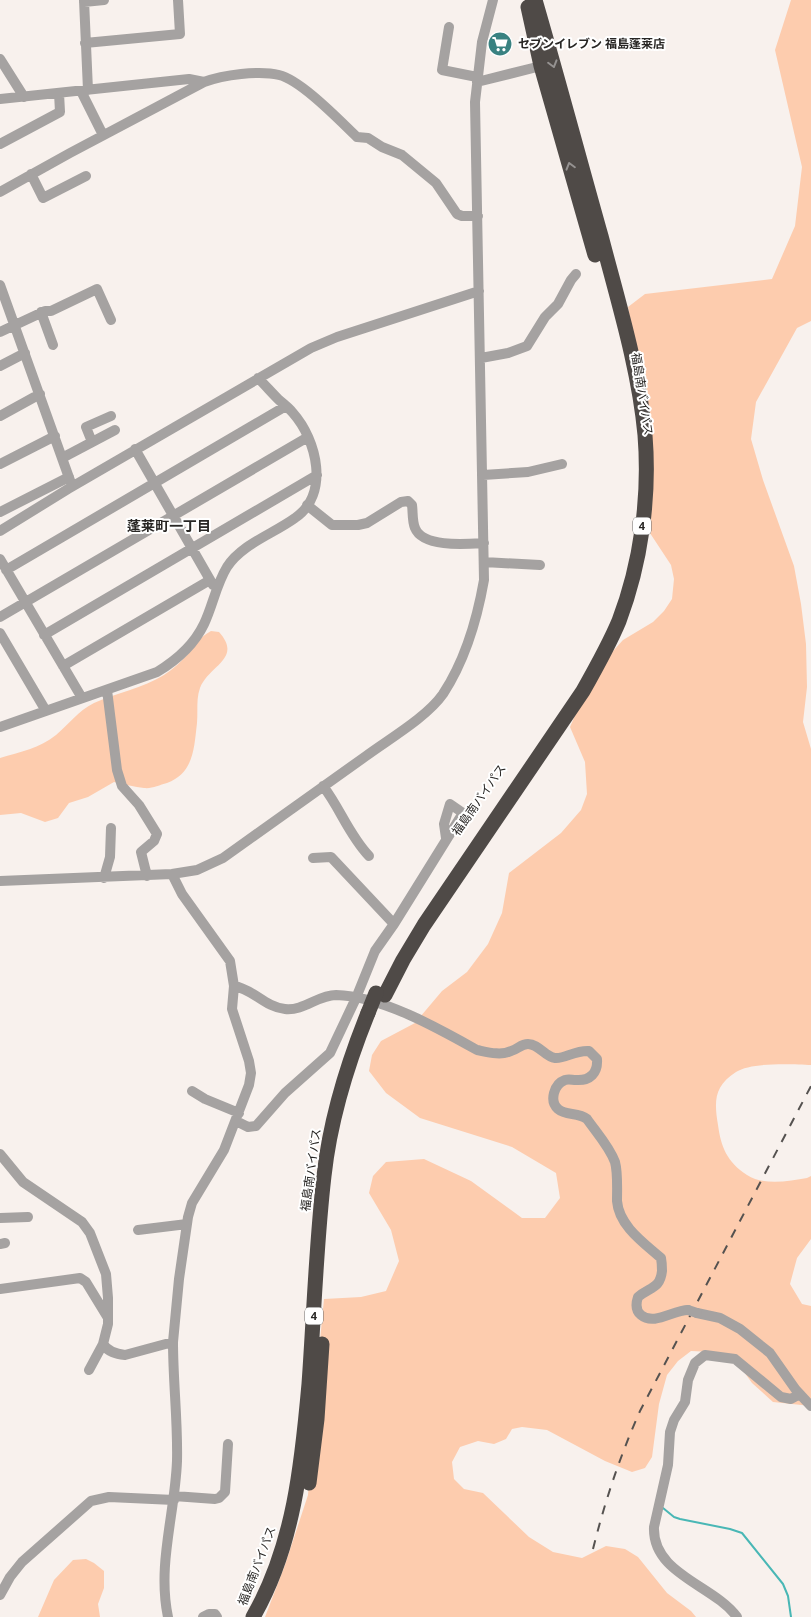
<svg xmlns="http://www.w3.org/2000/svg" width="811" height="1617" viewBox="0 0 811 1617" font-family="'Open Sans','Noto Sans JP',sans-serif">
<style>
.green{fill:#fdccae}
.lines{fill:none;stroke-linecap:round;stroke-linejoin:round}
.stream{stroke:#49b7b5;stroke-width:2}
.minor{stroke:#a5a2a1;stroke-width:10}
.highway{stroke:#4f4a47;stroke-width:15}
.rail{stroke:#555250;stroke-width:2;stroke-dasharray:9 9;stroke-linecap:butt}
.minor-bridge{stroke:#a5a2a1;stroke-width:10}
.highway-bridge{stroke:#4f4a47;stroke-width:15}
.oneway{stroke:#959291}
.labels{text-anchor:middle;stroke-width:4;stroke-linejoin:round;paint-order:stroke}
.shield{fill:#fff;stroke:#686766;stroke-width:1}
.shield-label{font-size:11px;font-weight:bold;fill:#282624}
.poi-label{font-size:12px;font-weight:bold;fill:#282624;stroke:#fff;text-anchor:start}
.street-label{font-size:12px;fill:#282624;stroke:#fff}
.neighbourhood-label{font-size:14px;font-weight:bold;fill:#282624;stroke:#fff}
</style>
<rect width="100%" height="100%" fill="#f8f1ed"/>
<path class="green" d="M791,0H811V321L797,328L756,402L751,439L763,480L794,566L801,604L806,644L807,687L803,722L811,749V1065C792,1064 751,1062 736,1072C714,1086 714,1101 718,1125C721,1147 727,1162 747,1175C764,1186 789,1181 807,1178L811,1176V1239L797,1258L790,1284L802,1304L811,1306V1406L773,1402L752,1383L734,1358L712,1352L691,1351L678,1361L667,1375L659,1404L652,1457L645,1468L632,1472L605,1461L547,1430L522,1427L512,1429L506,1439L494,1444L478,1441L460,1447L452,1462L454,1479L464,1489L483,1493L529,1537L553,1552L582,1558L606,1546L625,1549L638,1557L667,1593L691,1611L696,1617H265L285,1565L308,1495L315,1393L324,1299L361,1297L386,1291L399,1261L391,1230L369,1193L373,1176L386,1162L424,1159L471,1181L522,1218H545L560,1198L556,1173L512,1147L420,1118L386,1093L369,1071L372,1055L381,1041L415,1023L442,991L467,972L488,944L502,913L509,873L561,833L581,810L587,794L585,762L570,727L594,672L623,640L653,622L664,611L672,599L674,579L671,565L644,524L643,393L628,307L645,294L772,279L795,226L802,167L775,50Z
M211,631L219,632C243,659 209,665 200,688C196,699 198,711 197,723C194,748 194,773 167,783C159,785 152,789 144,788C135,787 124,784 114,782L88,797L69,803L58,818L45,822L21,813L0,815V758C20,752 40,748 56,735C69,724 78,711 94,703C116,693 143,688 164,675C173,669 182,661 190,652C198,642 199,638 211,631Z
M86,1559L94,1563L104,1571V1588L98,1604L100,1617H38L54,1580L73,1560Z"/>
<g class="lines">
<path class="stream" d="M663,1508L674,1517L680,1519L730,1529L742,1533L783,1584L788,1596L791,1617"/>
<path class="minor" d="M84,0L88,90
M84,2L104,0
M449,27L442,70L477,77
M85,43L180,34L178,0
M0,59L24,97
M477,82L541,66
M81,91L103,135
M0,99L189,79L204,82
M0,144L60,112L59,93
M31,174L43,198L86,176
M0,192L70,153L204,82C223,75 259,70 279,75C301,80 340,121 357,137L368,138L382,147L402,155L436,183L457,214L462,216H478
M0,285L72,486
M41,312L53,345
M0,332L45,311H51L97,289L111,320
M481,358L508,353L527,346L545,317L558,304L571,280L576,274
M0,366L25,353
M0,416L40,394
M92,442L86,427L111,416
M135,449L213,585
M62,458L115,430
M0,464L55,436
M483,475L528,472L562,464
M307,505L332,525H358L367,523L401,502L408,501L412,505C413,512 412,521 415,528C423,548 467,544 484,543
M0,512L69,477
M0,531L68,489L311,348L337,337L479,291
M0,559L82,698
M484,562L540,565
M6,570L286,406
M0,617L308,437
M0,633L46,711
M44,635L317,475
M63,666L210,580
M107,690L117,770L122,786L139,805L157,834L154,841L141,852L147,876
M0,727L157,672C177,660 194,645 204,624C213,605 216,585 227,567C242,544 273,534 295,518C330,494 317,440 293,413C289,408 284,404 279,400C272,393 265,385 258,378
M323,786C340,808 349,835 369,856
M313,858L331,857L394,924
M172,874L182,894L230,961L234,986L232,1009L249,1061L251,1073L249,1085L224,1150L192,1203L188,1217L179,1279L173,1342
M104,878L110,857L111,828
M0,881L172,874L197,870L223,858C270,824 318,790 366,756C389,739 427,717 443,694C466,659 477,620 484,580L475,102L482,42L493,0
M234,986C253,989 265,1007 285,1009C304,1011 318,995 336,995C381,996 438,1028 477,1050C487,1052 501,1056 511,1051C518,1049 521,1044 528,1044C539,1044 545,1057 555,1058C565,1059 575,1050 589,1051L597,1059C598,1073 590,1081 576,1080C572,1080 569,1079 565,1080C554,1084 549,1101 558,1109C566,1116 578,1112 587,1119C596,1132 609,1146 615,1162C618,1173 617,1189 617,1201C619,1226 644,1243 661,1258C662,1263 662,1266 662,1271C660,1289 650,1287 638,1297C636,1303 635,1310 641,1315C654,1326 673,1310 688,1310
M192,1091L205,1099L239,1113
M236,1121L248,1127L256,1126L285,1093L330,1053L356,998L375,951L394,924L463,813L450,804L444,824L446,838
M0,1154L23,1182L82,1222L90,1233L106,1274L108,1298V1324L103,1344C108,1352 116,1354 125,1355L173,1342C173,1382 178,1422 177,1461C175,1514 157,1565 168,1617
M0,1218L28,1217
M138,1230L187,1224
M0,1244L5,1243
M0,1289L80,1278L86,1282L108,1318
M697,1313L720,1318L740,1329L770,1353L796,1390L811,1406
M89,1370L103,1344
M174,1496L215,1499L219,1498L225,1492L228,1444
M0,1595L10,1577L22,1562L91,1501L109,1497L174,1500
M203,1617L209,1614H215L217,1617
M737,1617C714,1585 652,1574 654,1527L668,1465L670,1432L674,1420L685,1402L688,1380L695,1363L705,1355L735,1359L781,1397L791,1399L800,1394"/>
<path class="highway" d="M528,7L541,66L595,255
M385,995L403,960L424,925L583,691C596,668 609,645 619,621C641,563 650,497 645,435C639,369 618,301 601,236C579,158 558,79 535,0
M309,1483L317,1419L322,1344
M253,1617C294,1546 302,1463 309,1384C314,1315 316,1245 324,1176C330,1120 347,1065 368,1013"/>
<path class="rail" d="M593,1549C605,1501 620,1456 640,1411L811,1086"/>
<path class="minor-bridge" d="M688,1310L697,1313"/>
<path class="highway-bridge" d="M368,1013L376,993"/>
</g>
<defs><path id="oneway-chevron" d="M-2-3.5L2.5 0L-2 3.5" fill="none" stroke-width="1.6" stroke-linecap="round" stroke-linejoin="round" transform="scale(1.25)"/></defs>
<g class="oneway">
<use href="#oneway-chevron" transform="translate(553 64) rotate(74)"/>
<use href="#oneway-chevron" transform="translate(570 166) rotate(-106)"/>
</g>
<defs>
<symbol id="supermarket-disc" viewBox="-11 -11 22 22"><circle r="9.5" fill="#398281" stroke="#fff"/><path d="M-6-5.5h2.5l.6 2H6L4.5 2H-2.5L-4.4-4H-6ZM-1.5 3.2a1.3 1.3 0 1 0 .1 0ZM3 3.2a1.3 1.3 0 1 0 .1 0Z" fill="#fff"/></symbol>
</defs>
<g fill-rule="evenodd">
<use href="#supermarket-disc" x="486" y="30" width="28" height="28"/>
</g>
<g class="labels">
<g class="shield">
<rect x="633" y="517.5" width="18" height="17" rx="4"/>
<rect x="305" y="1307.5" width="18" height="17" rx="4"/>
</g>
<g class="shield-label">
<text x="642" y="530">4</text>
<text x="314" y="1320">4</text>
</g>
<g class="poi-label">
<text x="518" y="48">セブンイレブン 福島蓬莱店</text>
</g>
<g class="street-label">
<text transform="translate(642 394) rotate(81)" y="4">福島南バイパス</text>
<text transform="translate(479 800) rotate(-55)" y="4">福島南バイパス</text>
<text transform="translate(311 1170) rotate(-82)" y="4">福島南バイパス</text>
<text transform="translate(257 1566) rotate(-69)" y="4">福島南バイパス</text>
</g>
<g class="neighbourhood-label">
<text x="169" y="531">蓬莱町一丁目</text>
</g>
</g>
</svg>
